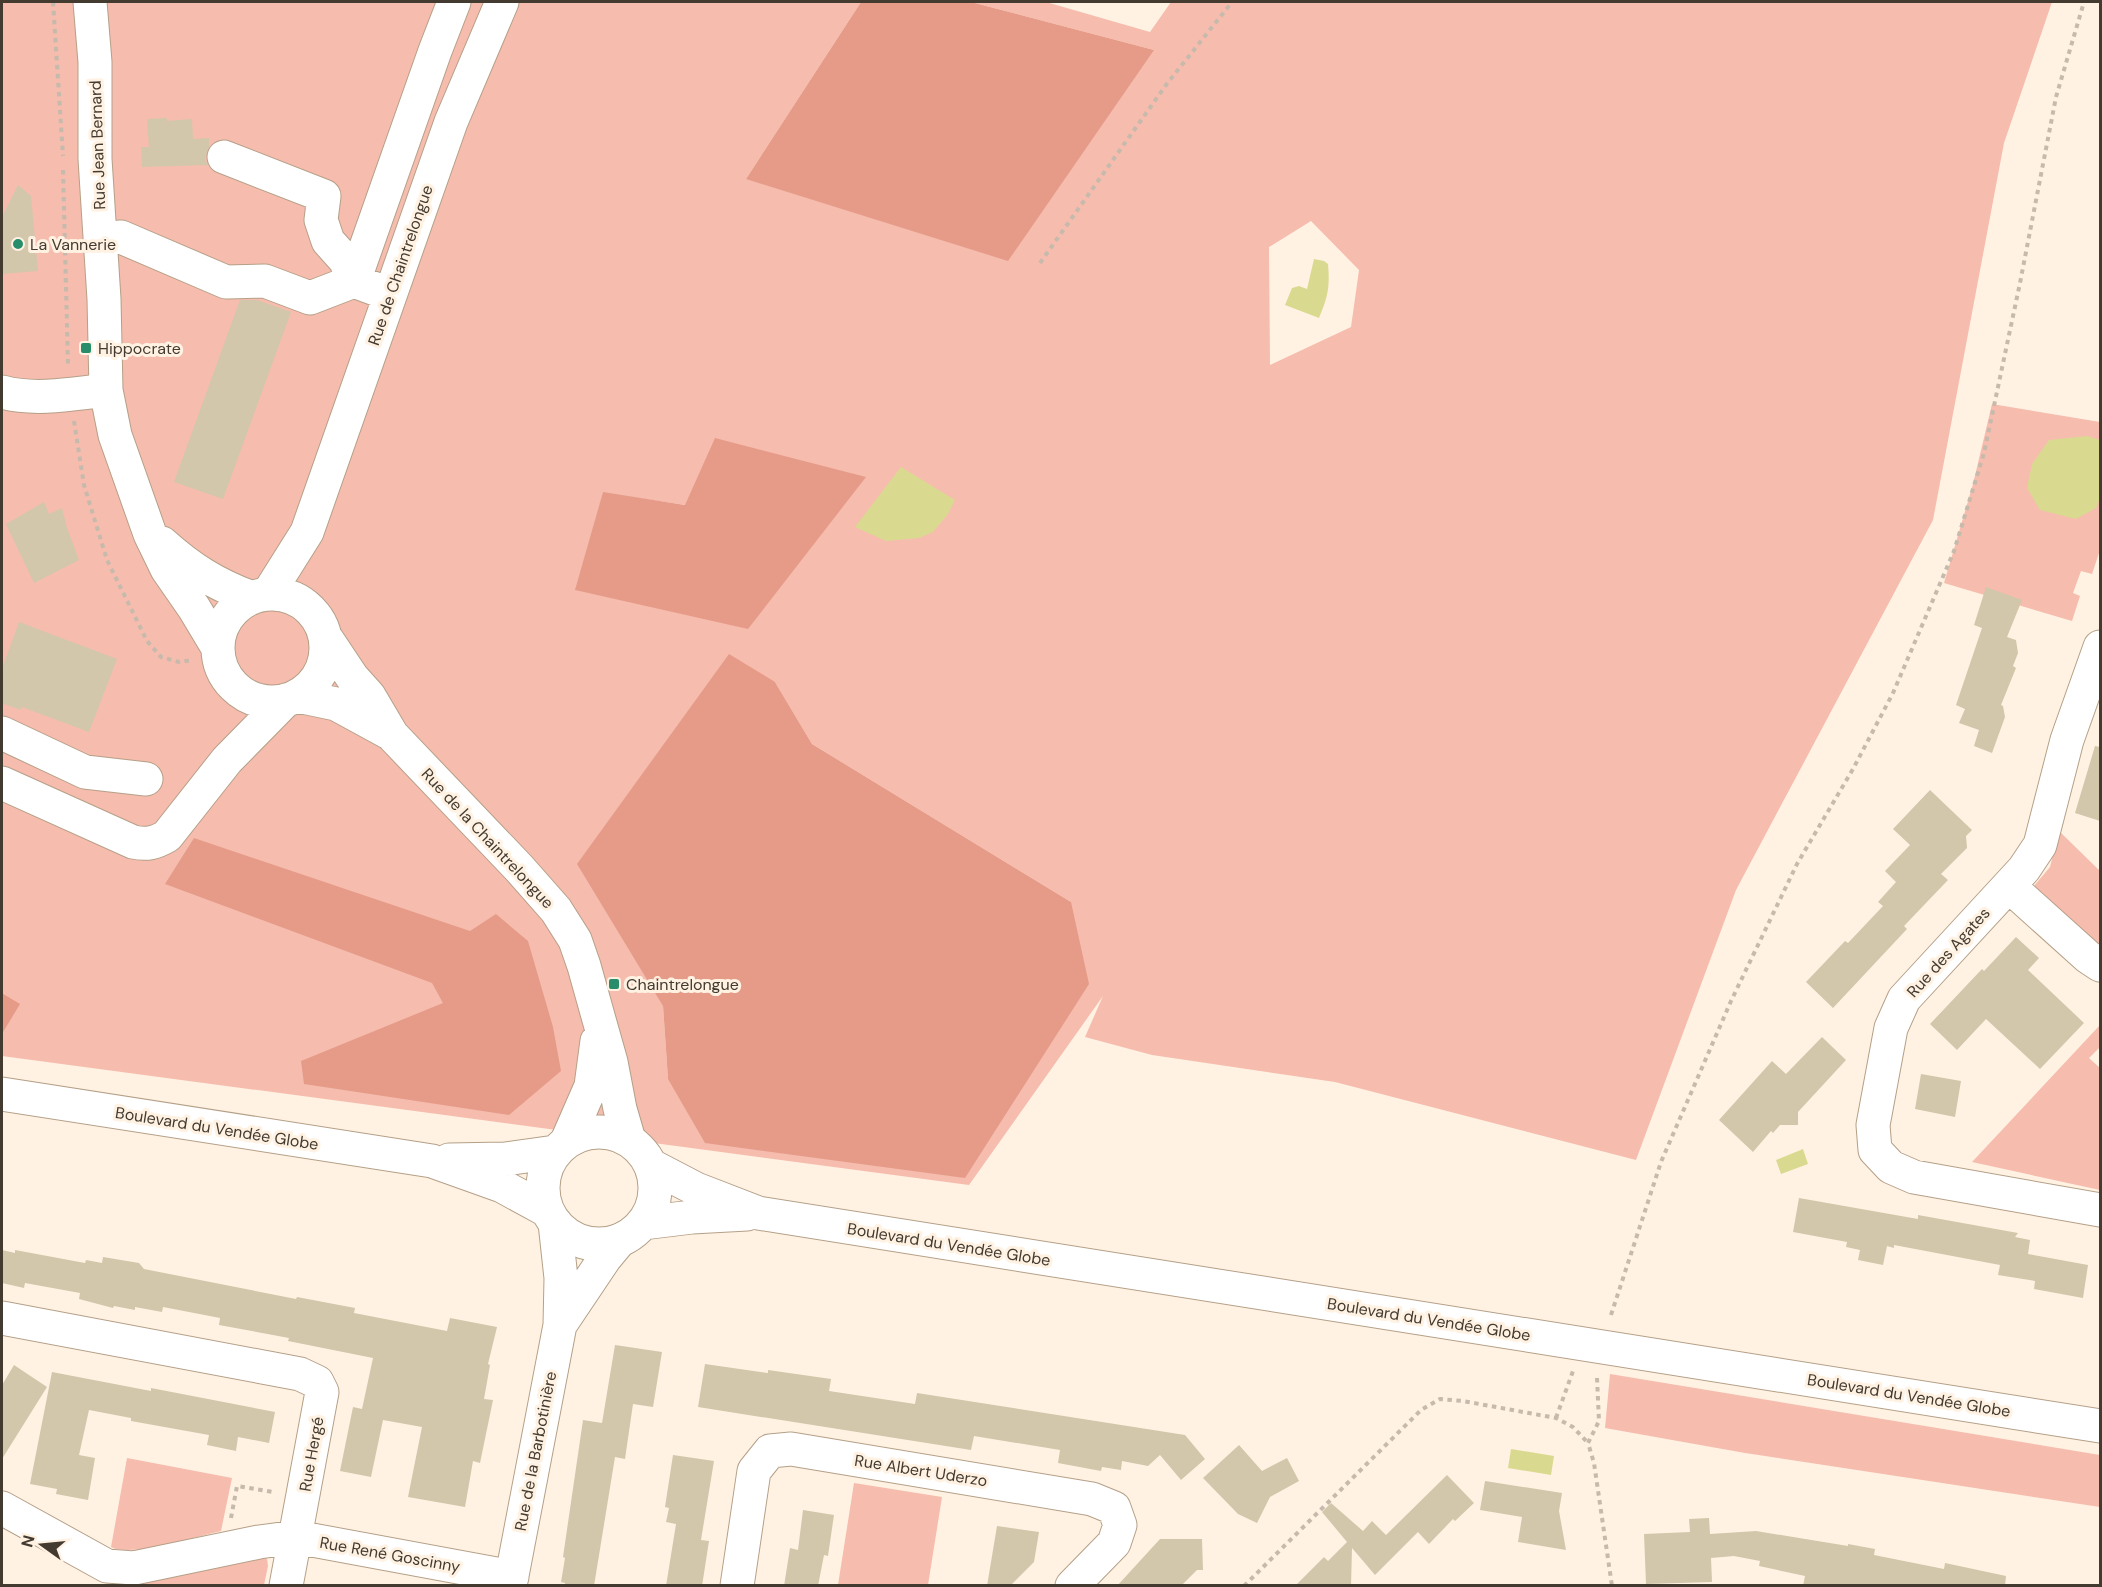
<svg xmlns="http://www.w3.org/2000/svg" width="2102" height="1587" viewBox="0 0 2102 1587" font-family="'DM Sans',sans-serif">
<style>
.green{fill:#f6bcae;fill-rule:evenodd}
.forest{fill:#e59b88}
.water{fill:#d9da90}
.building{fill:#d2c7aa}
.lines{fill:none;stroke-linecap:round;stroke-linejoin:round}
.minor-casing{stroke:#b5a088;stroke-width:35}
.major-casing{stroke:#b5a088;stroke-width:35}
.path{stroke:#c6baac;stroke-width:4;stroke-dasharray:4.5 4.5;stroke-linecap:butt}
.minor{stroke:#fff;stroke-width:33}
.major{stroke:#fff;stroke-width:33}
.poi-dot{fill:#278d6a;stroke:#fff2e2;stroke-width:2}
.labels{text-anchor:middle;stroke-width:6;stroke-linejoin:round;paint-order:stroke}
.street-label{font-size:16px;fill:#433a30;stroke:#fff2e2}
.poi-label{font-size:16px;fill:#433a30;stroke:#fff2e2;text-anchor:start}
</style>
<rect width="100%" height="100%" fill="#fff2e2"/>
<path class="green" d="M2,2H861L746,179L1154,50L971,2H1046L1150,32L1171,2H2052L2004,143L1933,520L1736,890L1636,1160L1335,1082L1152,1055L1085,1037L1103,996L969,1185L2,1056V1034L19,1004L2,993ZM1311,221L1359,270L1351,327L1270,365L1269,247ZM603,493L686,505L576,590ZM775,682L812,744L1071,902L668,1079L663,1006Z
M1992,404L2100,422V550L2092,574L2081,571L2073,593L2080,596L2072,621L1944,583L1973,484Z
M2059,831L2100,871V957L2028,893L2050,867Z
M2100,1025V1047L2089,1058L2100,1068V1190L1972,1162Z
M1610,1374L2100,1455V1507L1745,1453L1605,1428Z
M127,1458L232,1478L221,1531C198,1536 129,1558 111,1547Z
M854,1483L942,1497L928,1585H838Z
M261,1554L267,1559L268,1566L264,1585L135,1586L134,1581Z"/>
<path class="forest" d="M861,2H971L1154,50L1008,261L746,179Z
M715,438L866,477L748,629L575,590L603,492L685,505Z
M729,654L775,682L812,744L1071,902L1089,984L965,1178L705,1143L668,1079L663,1006L577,864Z
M194,838L470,931L496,914L528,941L553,1027L561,1071L509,1115L304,1084L301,1061L443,1003L432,983L165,884Z
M2,993L20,1004L2,1034Z"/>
<path class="water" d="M1314,259L1324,261L1328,264C1330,287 1328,297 1319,318L1285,305L1292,288L1299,286L1307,289Z
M2087,436L2100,440V498L2096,508L2076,519L2040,510L2027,488L2032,464L2049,440Z
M901,467L955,500L948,514L933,532L919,538L886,541L855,527Z
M1803,1149L1808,1164L1781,1174L1776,1160Z
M1511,1449L1554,1456L1551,1475L1508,1468Z"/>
<path class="building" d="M167,118V121L192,119L193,139L209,138V147L205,159L208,165L142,167L141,147H149L147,119Z
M18,185L31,196L38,271L2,274V217Z
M240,300H257L291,312L223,499L174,482Z
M44,502L49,514L62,508L67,528L79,560L34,583L6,524Z
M1986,587L2022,600L2007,637L2016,640L2018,653L2013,666L2016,668L2001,705L2003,706L2005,717L1992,753L1974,746L1979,730L1959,723L1965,709L1956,705L1982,628L1974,625Z
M19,622L117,659L89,732L22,707L20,710L2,703V669Z
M2095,746L2100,747V821L2075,813Z
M1930,790L1972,830L1966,836L1967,848L1941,874L1948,880L1904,926L1907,929L1833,1008L1806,982L1845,941L1848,943L1883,906L1878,902L1896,882L1885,871L1910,845L1893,829Z
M2016,937L2039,958L2028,970L2084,1023L2040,1069L1986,1019L1957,1050L1930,1024L1982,969L1984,971Z
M1822,1037L1846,1060L1798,1112V1125H1780L1773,1133L1771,1131L1753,1152L1719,1120L1772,1061L1786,1074Z
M1921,1074L1961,1081L1955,1117L1915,1109Z
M1799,1198L1918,1219V1215L2018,1233L2015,1237L2030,1240L2028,1254L2088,1265L2083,1298L2034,1289L2035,1281L1998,1275L2000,1265L1894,1245V1248L1887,1246L1883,1265L1858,1260L1860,1250L1846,1247L1847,1242L1793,1232Z
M2,1250L15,1253V1250L85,1263L86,1260L102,1263L103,1257L139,1263L144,1269L296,1299L297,1297L355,1308L354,1313L447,1331L450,1318L497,1327L488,1364L490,1365L484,1399L493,1400L480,1463L473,1461L465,1507L408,1497L422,1427L383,1420L371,1477L340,1471L353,1407L362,1409L373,1358L288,1341L289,1338L219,1325L220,1318L163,1307L162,1312L135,1307V1310L114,1306L113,1308L79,1299L80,1293L25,1283L24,1288L2,1283Z
M615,1345L662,1352L653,1407L633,1404L625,1459L615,1457L594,1586H565V1583L561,1582L565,1558L563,1557L583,1420L602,1423Z
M705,1364L768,1373V1370L831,1379L829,1391L915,1404L917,1393L1185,1435L1205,1459L1181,1480L1160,1455L1148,1466L1122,1461L1121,1470L1102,1467L1101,1471L1058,1463L1060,1450L974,1436L971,1450L698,1407Z
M14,1365L47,1387L2,1459V1385Z
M52,1372L151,1391V1388L275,1412L269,1443L238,1437L236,1451L207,1445L209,1435L131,1421V1418L89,1410L79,1455L95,1458L88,1500L56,1494L57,1489L30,1484Z
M1239,1445L1262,1471L1287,1458L1299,1481L1270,1497L1257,1523L1238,1514L1203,1478Z
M673,1455L714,1461L701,1540L709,1541L702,1586H666L676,1524L666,1522L669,1508L665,1507Z
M1447,1475L1474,1503L1455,1521L1453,1519L1429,1544L1418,1532L1375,1575L1352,1548L1351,1586H1295L1324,1557L1328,1561L1347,1542L1322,1512L1331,1503L1363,1531L1372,1521L1386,1535Z
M1485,1481L1562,1493L1559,1511L1566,1550L1518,1542L1522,1517L1480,1510Z
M803,1510L834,1515L828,1556L824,1555L818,1586H784L790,1548L798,1550Z
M1709,1518L1710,1534L1756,1531L1848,1546V1544L1875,1549L1874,1555L1944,1569L1945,1563L2006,1576L2005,1586H1803L1805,1576L1759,1566L1760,1561L1734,1556L1711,1558L1712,1582L1646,1584L1644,1534L1690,1532L1689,1519Z
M997,1526L1039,1532L1034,1562L1010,1586H987Z
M1160,1539H1202L1203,1570H1197L1181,1586H1117Z"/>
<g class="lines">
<defs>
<path id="minor" d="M90,2L95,62V159L104,299L106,390L115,435L150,534L167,569L194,608L218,648
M224,157L324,196L321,220L328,241L345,260L354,281
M100,239L121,237L226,282L265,281L310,298L354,281L389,294
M354,281L435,51L454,2
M2,392C34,401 73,394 106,390
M162,543C191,569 215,584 252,598
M268,594L307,532L451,122L502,2
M218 648a54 54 0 1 1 108 0a54 54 0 1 1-108 0Z
M326,638L352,677L369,696L392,735L519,868L556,910L575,940L584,966L598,1016L611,1062L620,1109L629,1140
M2100,647L2067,740L2040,845L2024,869L1904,999L1891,1028L1873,1125L1875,1150L1891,1167L1914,1177L2100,1210
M298,696L336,704L391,734
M2,733L85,772L146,779
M2,783L133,842C147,845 155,843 167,836L227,760L286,700
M2009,886L2088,957L2100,965
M567,1141L591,1086L597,1041
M2,1318L300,1374L317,1382L322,1392L286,1586
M560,1325L605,1258L620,1240
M2,1508L107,1566L134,1568L259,1542L296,1537L512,1577
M510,1586L560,1325L561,1278L555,1223
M737,1586L754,1471L770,1451L791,1449L1092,1499L1114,1508L1120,1525L1114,1543L1072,1586"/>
<path id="major" d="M2,1094L432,1161L502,1186L546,1210
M543 1188a56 56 0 1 1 112 0a56 56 0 1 1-112 0Z
M449,1160L505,1159L555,1152
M650,1165L696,1189L758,1213L2100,1426
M643,1223L692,1217L747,1214"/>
</defs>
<use href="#minor" class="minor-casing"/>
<use href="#major" class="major-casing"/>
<path class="path" d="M53,2L63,156
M63,170L68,366
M1040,263L1166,85L1232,2
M74,421L84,485L107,560L147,641L161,657L179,662L192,660
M1611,1315L1661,1162L1731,1001L1797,864L1853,769L1893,693L1954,551L1984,453L2020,283L2056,97L2084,2
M1597,1378L1599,1421L1588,1443L1594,1463L1612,1586
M1556,1418L1573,1371
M231,1518L237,1486L273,1492
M1244,1586L1421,1410L1440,1399L1463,1401L1556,1418L1573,1427L1588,1443"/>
<use href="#minor" class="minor"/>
<use href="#major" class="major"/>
</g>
<g class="poi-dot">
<circle cx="18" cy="244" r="6"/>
<rect x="80" y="342" width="12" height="12" rx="3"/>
<rect x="608" y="978" width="12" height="12" rx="3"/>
</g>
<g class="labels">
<g class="street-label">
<text transform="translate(97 145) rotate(-92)" y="6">Rue Jean Bernard</text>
<text transform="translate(400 265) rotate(-71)" y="6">Rue de Chaintrelongue</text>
<text transform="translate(488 838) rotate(47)" y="6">Rue de la Chaintrelongue</text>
<text transform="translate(1948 952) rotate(-48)" y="6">Rue des Agates</text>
<text transform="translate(217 1128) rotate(9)" y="6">Boulevard du Vendée Globe</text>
<text transform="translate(949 1244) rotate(9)" y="6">Boulevard du Vendée Globe</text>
<text transform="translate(1429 1319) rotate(9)" y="6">Boulevard du Vendée Globe</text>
<text transform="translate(1909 1395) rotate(9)" y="6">Boulevard du Vendée Globe</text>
<text transform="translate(535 1451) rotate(-79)" y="6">Rue de la Barbotinière</text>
<text transform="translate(311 1454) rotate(-80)" y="6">Rue Hergé</text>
<text transform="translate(921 1470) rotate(9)" y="6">Rue Albert Uderzo</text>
<text transform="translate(390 1554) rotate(10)" y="6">Rue René Goscinny</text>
</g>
<g class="poi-label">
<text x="30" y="250">La Vannerie</text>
<text x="98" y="354">Hippocrate</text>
<text x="626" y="990">Chaintrelongue</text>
</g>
</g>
<rect width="2102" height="1587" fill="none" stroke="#433a30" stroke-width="6"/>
<g transform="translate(42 1545) rotate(285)" stroke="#fff2e2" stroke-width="4.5" paint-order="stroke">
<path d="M0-4.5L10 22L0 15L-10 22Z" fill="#433a30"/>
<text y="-9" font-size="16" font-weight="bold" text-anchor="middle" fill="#433a30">N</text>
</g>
</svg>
